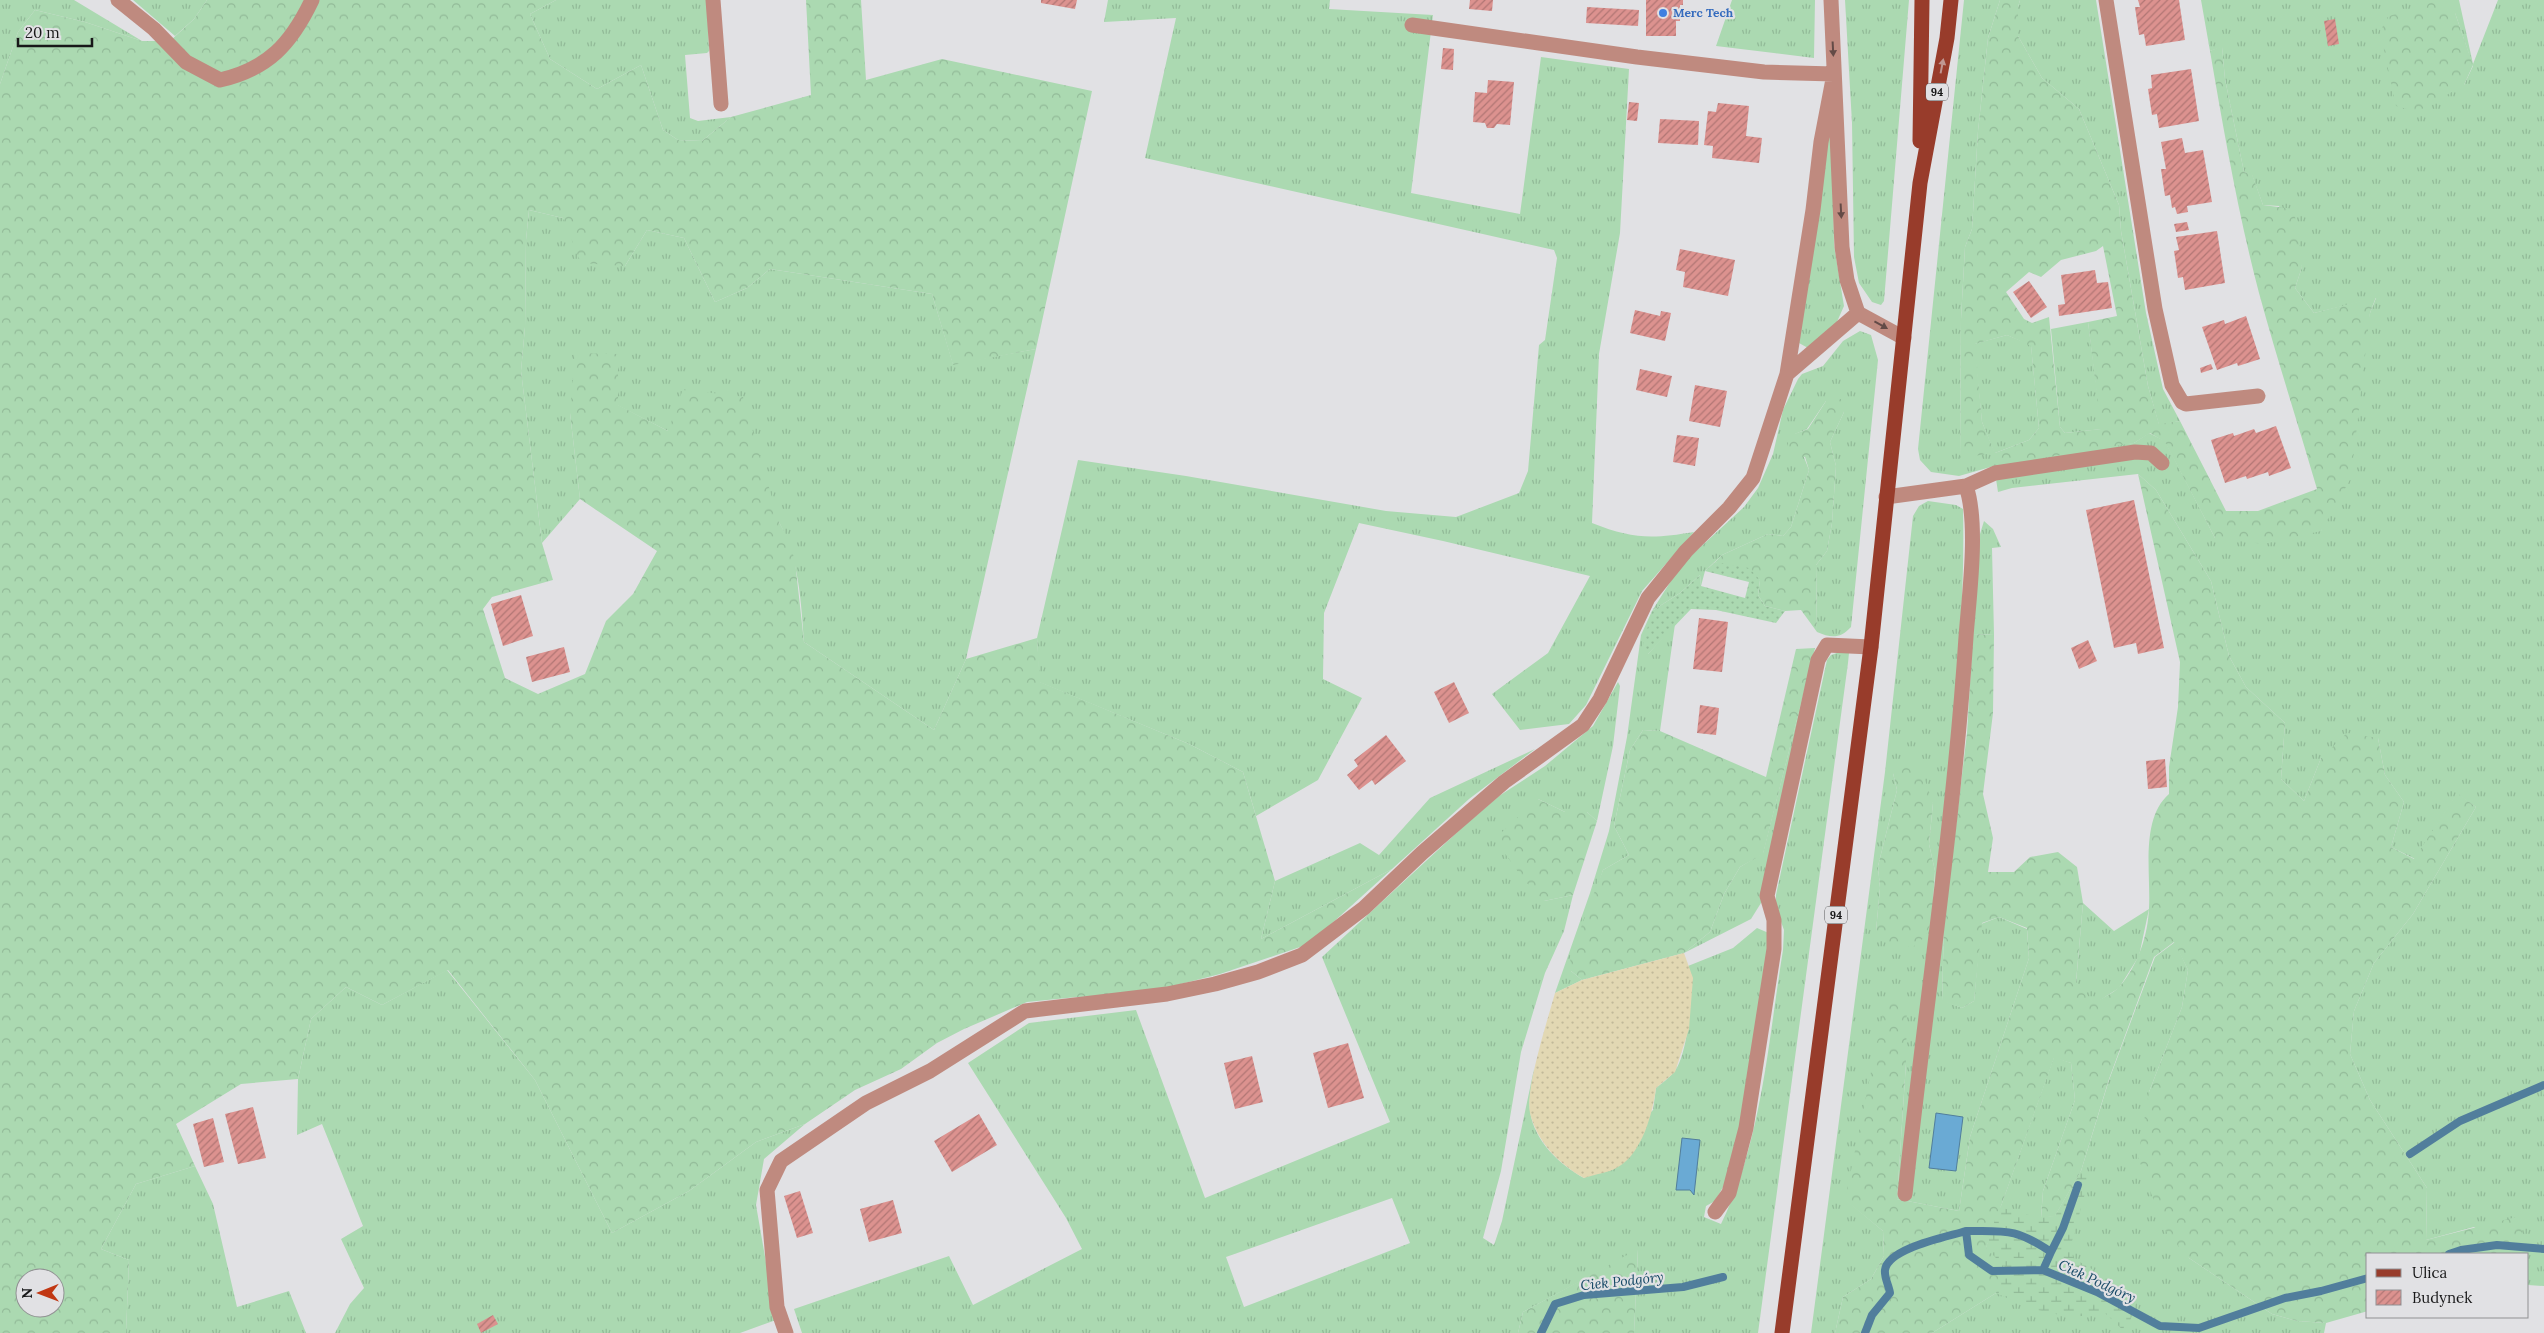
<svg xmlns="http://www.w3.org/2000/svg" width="2544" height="1333" viewBox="0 0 2544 1333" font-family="Lora,serif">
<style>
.grass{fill:url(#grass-tufts);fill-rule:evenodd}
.forest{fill:url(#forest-crowns);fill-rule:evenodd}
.wetland{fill:url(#wetland-marsh)}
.sand{fill:url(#sand-dots)}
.garden{fill:url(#garden-dots)}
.water{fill:#6aaad4;stroke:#517e9c}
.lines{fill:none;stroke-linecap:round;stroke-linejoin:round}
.stream{stroke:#517e9c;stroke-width:8}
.building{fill:url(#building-hatch)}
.minor{stroke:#bf8a7f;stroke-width:15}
.major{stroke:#983c2b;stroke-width:15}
.oneway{fill:#634b47}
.oneway2{fill:#c09791}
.shop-dot{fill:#3f7fe0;stroke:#e1e1e4;stroke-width:2}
.labels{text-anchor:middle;stroke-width:4.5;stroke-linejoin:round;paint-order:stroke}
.shield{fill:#e1e1e4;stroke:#545456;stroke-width:1}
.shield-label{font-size:11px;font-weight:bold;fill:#181819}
.shop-label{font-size:12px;font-weight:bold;fill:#366cbe;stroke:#e1e1e4;text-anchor:start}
.water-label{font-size:14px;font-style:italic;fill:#154865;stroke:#e1e1e4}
</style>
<defs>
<pattern id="grass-tufts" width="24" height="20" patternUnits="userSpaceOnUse" patternTransform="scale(1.25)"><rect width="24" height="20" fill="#abd9b1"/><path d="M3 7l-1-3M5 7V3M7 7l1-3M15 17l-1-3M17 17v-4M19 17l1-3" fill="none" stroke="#92ba98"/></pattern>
<pattern id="forest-crowns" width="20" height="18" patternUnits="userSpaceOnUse" patternTransform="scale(1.25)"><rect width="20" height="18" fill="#abd9b1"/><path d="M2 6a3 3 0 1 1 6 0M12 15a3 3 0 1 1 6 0" fill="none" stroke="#92ba98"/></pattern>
<pattern id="wetland-marsh" width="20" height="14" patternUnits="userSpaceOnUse" patternTransform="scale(1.25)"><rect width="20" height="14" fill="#abd9b1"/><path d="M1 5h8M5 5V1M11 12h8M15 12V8" fill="none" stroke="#92ba98"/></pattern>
<pattern id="sand-dots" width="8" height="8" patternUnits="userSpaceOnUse" patternTransform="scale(1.25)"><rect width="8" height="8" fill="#e2d8b3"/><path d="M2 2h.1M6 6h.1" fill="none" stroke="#c1b999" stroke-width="1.8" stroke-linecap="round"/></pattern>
<pattern id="garden-dots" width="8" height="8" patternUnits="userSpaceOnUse" patternTransform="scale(1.25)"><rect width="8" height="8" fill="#abd9b1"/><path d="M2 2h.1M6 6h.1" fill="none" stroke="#92ba98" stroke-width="1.8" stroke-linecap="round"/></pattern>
<pattern id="building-hatch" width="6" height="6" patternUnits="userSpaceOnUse" patternTransform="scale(1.25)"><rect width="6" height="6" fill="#dc928f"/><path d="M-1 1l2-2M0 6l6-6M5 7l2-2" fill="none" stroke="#b17674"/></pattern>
</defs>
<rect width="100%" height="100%" fill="#e1e1e4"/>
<path class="grass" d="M0,0H74L142,41L85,22L35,10L18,32L0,84Z
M133,0H207L194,19L175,36Z
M556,0H707L709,51L707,53L685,55L690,118L698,121L731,117L702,141L678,140L663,130L641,65L597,89L550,59L530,14Z
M1108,0H1330L1329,9L1433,15L1411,193L1520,214L1541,57L1629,69L1620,233L1599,354L1592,523C1632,539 1652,539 1694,532L1642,591L1586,705L1569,724L1520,730L1492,694L1548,653L1590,576L1443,541L1359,523L1324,613L1323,679L1362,698L1318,780L1256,816L1243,772L1189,744L1039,682L1037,638L1078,460L1186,476L1386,511L1456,517L1519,493L1528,471L1539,345L1545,340L1557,258L1554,250L1145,158L1176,18L1104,22Z
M1732,0H1815L1814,58L1716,46Z
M1845,0H1909L1884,301L1881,305L1872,302L1859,283L1854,257L1852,123Z
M1964,0H2000L1988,38L1978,131L1972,229L1965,247L1961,319L1960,457L1994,452L1982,422L1974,344L2007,335L2031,345L2039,428L2029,440L1995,453L2134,443L2149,433L2165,441L2215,538L2321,531L2370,313L2376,298L2314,313L2295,288L2302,267L2279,206L2263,205L2252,175L2244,172L2225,79L2222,47L2210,51L2201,0H2459L2473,64L2498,0H2544V1286L2528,1285V1254H2510L2515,1253L2474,1227L2426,1240L2427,1188L2370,1100L2350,1054L2354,1011L2374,963L2413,914L2476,807L2457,794L2415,859L2391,847L2404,802L2385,775L2378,738L2321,758L2304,801L2281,779L2285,723L2246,687L2229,656L2211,581L2156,490L2138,474L2012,488L1998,492L1994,466L1959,476L1931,472L1920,460L1918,449ZM2455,13L2473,66L2464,85Z
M2020,0H2096L2146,313L2163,389L2180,421L2159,425L2148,386L2121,231L2119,205L2079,109L2042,78L2018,36V7Z
M1832,105L1834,245L1844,306L1836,324L1808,348L1799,343Z
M529,210L563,218L625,266L647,230L684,238L715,302L747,288L770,269L932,294L953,364L1036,349L966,659L934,730L804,642C801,599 799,560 779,522L668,431L617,405L570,413L580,499L542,543L521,371L525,327L526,240Z
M2088,322L2102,429L2065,433L2060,427L2051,329Z
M1860,331L1871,335L1878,360L1851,627C1840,639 1831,638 1817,632L1816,565L1827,551L1832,523L1836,466L1830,442L1844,412L1826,401L1807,429L1795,434L1809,470L1791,527L1783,536L1768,534L1722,555L1705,571L1701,586L1700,575L1680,593L1652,611L1648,654L1675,624L1660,731L1643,730L1630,750L1614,826L1629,855L1603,870L1571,971L1582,980L1555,993L1590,893L1609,831L1627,737L1641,635L1652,611L1681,565L1744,507L1758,488L1773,454L1783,410L1798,379L1802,374L1823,366L1843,341Z
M1928,501L1956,505L1963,509C1966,643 1947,775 1934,908L1935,871L1929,844L1933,803L1893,773L1897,790L1878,866L1880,888L1876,931L1932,919L1944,926L1942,1000L1962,1008L1974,1001L1981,924L1999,917L2027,929L2029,958L1970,1137L1959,1211L1897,1199L1906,1063L1846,1200L1883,1231L1884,1256L1871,1279L1843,1297L1835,1333H1811L1885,772L1913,516L1919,506Z
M1984,521L1993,529L2001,547L1992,548L1994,635L1973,634L1980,534Z
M1815,648L1761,903L1751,919L1684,953L1710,932L1724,894L1740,867L1763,853Z
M1840,652L1849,653L1848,663L1758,1333H1634L1638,1250L1523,1312L1518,1333H802L794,1309L949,1256L973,1305L1082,1249L1066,1218L968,1063L1029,1023L1136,1010L1205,1198L1390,1122L1322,957L1464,826L1499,796L1545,766L1593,726L1618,682L1620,686L1613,746L1597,821L1587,812H1565L1538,799L1544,901L1573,895L1564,931L1545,973L1521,1052L1501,1171L1483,1238L1494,1245L1502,1221L1534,1069C1533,1082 1528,1099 1530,1111C1534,1141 1560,1165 1584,1178L1653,1110L1656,1088C1662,1083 1669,1078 1674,1072C1688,1056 1695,986 1688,966L1733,948L1757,928L1771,934L1748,1090L1726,1182L1715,1201L1706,1206L1704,1217L1721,1224C1762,1140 1768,1042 1783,950L1784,930L1776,908V895L1827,660L1831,655ZM1392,1198L1410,1243L1244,1307L1226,1257Z
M1535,749L1469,799L1392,869L1261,939L1275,881L1360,843L1379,855L1430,798Z
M2083,903L2114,931L2149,909L2139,956L2119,988L2094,1004L2076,983Z
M2175,942L2188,970L2182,1007L2149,1092L2189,1258L2272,1314L2297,1321L2326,1323L2324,1333H1932L1996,1293L1986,1248L2054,1057L2071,1063L2075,1100L2043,1191L2041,1217L2055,1216L2081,1171L2109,1080L2155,957Z
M447,970L535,1080L612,1233L689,1191L756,1142L805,1124L764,1159L756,1205L776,1320L740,1333H335L350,1304L364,1288L341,1239L363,1226L322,1124L297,1135L298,1079L311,1019L346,987L382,1005Z
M195,1166L213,1204L237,1307L289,1291L306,1333H126L129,1260L101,1249L136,1184Z"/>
<path class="forest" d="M207,0H556L530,14L550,59L597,89L641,65L663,130L678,140L702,141L731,117L811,95L806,0H861L866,80L942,59L1092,91L1036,349L953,365L932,294L770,269L747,288L715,302L684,238L647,230L625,266L581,263L563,218L529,210L526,240L525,327L521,371L542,543L553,580L492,597L483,609L505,678L538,694L585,674L606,621L633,594L657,551L580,499L570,413L575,353L618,354V405L668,431L683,389L743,397L779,522L789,541L795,561L804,642L934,730L966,659L1037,638L1040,682L1189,744L1243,772L1275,881L1261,939L1392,869L1309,944L1220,974L1169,987L1108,996L1077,997L1027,1002L964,1029L937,1043L901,1069L855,1090L805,1124L756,1142L689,1191L612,1233L535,1080L448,970L382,1005L346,987L311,1019L298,1079L241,1084L176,1124L195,1166L136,1184L101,1249L129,1260L126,1333H0V84L18,32L35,10L85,22L142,41H170L194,19ZM25,1278H55V1308H25Z
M2000,0H2020L2018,7V36L2042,78L2079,109L2119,205L2121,231L2148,386L2159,424L2180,421L2226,511H2258L2317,489C2298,424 2277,359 2259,293C2238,213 2224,132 2210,51L2222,46L2225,79L2244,172L2252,174L2263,205L2294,209L2302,267L2295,288L2314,313L2376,297L2370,313L2351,478L2321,531L2264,544L2215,538L2165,442L2150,433L2134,443L1994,466V453L1960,458L1961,319L1965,247L1972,229L1978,131L1988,38ZM2103,246L2117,316L2088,322L2101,429L2065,433L2060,427L2049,317L2032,323L2024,319L2006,292L2029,272L2041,277L2061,260L2096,251ZM2007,335L2031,346L2039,428L2029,440L1995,453L1982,422L1975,344Z
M2436,1L2455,13L2473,65L2464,85L2417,112L2396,106L2380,31L2389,16Z
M1841,399L1844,412L1830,442L1836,466L1832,523L1827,551L1816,565L1817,632L1801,610L1785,611L1765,606L1758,595L1760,580L1715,562L1722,555L1768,534L1783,536L1791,527L1809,470L1805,457L1788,453V441L1794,434L1808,429L1826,401Z
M2138,474L2156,490L2211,581L2229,656L2246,687L2285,723L2281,779L2304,801L2321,758L2347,733L2378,738L2385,775L2404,802L2391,847L2414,859L2457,793L2476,807L2413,914L2374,963L2354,1011L2350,1054L2370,1100L2427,1188L2426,1240L2528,1214L2515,1253L2368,1254V1311L2326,1323L2297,1321L2272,1314L2189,1258L2164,1229L2138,1157L2149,1092L2182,1007L2188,970L2174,942L2154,957L2109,1079L2081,1171L2055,1216L2041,1218L2043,1191L2075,1100L2071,1063L2054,1058L1986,1248L2007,1269L1996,1293L1932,1333H1835L1843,1297L1871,1279L1884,1256L1883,1231L1845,1200L1887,993L1907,1000L1906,1063L1897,1199L1959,1211L1970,1137L2029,958L2027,928L1999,917L1982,923L1974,1001L1962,1008L1942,1001L1944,926L1967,733L1973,634L1994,635L1993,713L1983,794L1993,838L1988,872H2014L2030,857L2058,852L2077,867L2083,903L2076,982L2094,1003C2102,998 2114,993 2120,986C2138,965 2148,935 2149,908C2151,874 2140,819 2169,794V767L2178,707L2180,662Z
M1815,648L1763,854L1740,867L1724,894L1710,932L1684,953L1582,980L1571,971L1570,956L1603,870L1629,855L1614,826L1630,750L1643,730L1660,731L1766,777L1796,649Z
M1909,757L1921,769L1933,803L1929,844L1935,871L1932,919L1926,936L1913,947L1891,946L1876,931L1880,888L1878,866L1897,790L1893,773L1900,759Z
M1538,799L1565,812H1587L1597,821L1573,895L1544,901L1523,879L1504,852L1501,833Z
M1638,1249L1634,1333H1518L1523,1312Z"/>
<path class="wetland" d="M2081,1171L2090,1175L2071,1245L2073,1258L2097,1272L2136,1303L2126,1333L2106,1314L2069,1317L2029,1308L1996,1293L2007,1269L1986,1248L1999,1207L2041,1218L2055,1216Z"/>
<path class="sand" d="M1684,953L1693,978L1689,1029L1675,1072L1656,1088C1653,1112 1642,1154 1618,1167C1609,1173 1595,1174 1584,1178C1559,1164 1537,1142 1530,1113C1525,1089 1548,1019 1555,993L1582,980Z"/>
<path class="garden" d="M1715,562L1749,568L1760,580L1758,595L1765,606L1785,611L1776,623L1716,610L1691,609L1648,654L1642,649L1652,611L1680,593L1700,575L1701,586L1745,598L1749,582L1705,571Z"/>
<path class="water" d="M1936,1113L1963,1117L1956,1171L1929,1168Z
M1682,1138L1700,1140L1694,1195L1690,1190H1676Z"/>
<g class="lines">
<path class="stream" d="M2410,1154L2460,1121L2544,1085
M1966,1231C2007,1231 2015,1228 2051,1252L2043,1270
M2051,1252L2063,1228L2078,1185
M2449,1254L2461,1250L2497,1245L2544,1249
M1541,1333L1555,1304L1584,1295L1683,1287L1723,1277
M1865,1333L1872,1315L1890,1293C1889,1286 1884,1277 1885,1270C1888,1248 1947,1237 1966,1231L1969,1255L1992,1271L2043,1270L2097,1292L2160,1326L2199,1328L2285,1298L2321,1291L2368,1278"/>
</g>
<path class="building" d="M1041,0H1077L1075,9L1041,3Z
M1470,0H1493L1492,11L1469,9Z
M1646,0H1683V5H1680V21H1676V36H1646Z
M2138,0H2179L2185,40L2146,46L2144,34L2139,35L2135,7H2140Z
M1587,7L1639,10L1638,26L1586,23Z
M2335,19L2339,44L2328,46L2324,21Z
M1443,48L1454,49L1453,70L1441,69Z
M2191,69L2199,121L2159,128L2157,114L2152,115L2148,89L2152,88L2151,75Z
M1488,80L1514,82L1510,125L1497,124L1494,128H1487L1485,123L1473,122L1475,92L1487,93Z
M1629,102L1639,103L1637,121L1627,120Z
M1718,103L1749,106L1746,136L1762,138L1759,163L1712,158L1713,146L1704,145L1708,111L1716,112Z
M1660,119L1699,121L1698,145L1658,143Z
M2182,138L2185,153L2203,150L2212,202L2187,206L2188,212L2177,214L2175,207L2172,208L2170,195L2165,196L2161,169H2166L2161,142Z
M2187,222L2189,230L2176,232L2174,224Z
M2217,231L2225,283L2185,290L2183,277L2178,278L2176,264L2174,251L2179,250L2176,237Z
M1680,249L1735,260L1728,296L1683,287L1685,272L1676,270Z
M2095,270L2097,283L2108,282L2112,308L2059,316L2058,305L2065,304L2061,275Z
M2029,281L2047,307L2031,318L2013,292Z
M1635,310L1660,316L1661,311L1671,313L1665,341L1630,333Z
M2246,316L2260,359L2238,366L2237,363L2217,370L2202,327L2224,320L2225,324Z
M2211,364L2213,369L2201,373L2200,368Z
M1640,369L1672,376L1667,397L1636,390Z
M1695,385L1727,391L1720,427L1689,421Z
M2276,426L2291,468L2269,476L2268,472L2247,479L2246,476L2225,483L2211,440L2233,433L2234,436L2254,429L2256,433Z
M1677,435L1699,438L1695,466L1673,462Z
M2134,500L2164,648L2138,654L2136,643L2114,648L2086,510Z
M521,595L533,636L503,646L491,604Z
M1699,618L1728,622L1722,672L1693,669Z
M2088,640L2097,661L2079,669L2071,648Z
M564,647L570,672L532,682L526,657Z
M1454,682L1469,713L1449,723L1434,692Z
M1700,705L1719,708L1716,735L1697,733Z
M1386,735L1406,761L1375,785L1372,780L1359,790L1347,775L1358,766L1354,760Z
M2165,759L2167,787L2148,789L2146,761Z
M1348,1043L1364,1098L1328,1108L1313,1053Z
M1252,1056L1263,1102L1235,1109L1224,1063Z
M253,1107L266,1158L238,1164L225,1114Z
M979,1114L997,1145L952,1172L934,1141Z
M213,1118L224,1162L204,1167L193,1124Z
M800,1191L813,1233L797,1238L784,1196Z
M893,1200L902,1233L869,1242L860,1209Z
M493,1315L498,1324L481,1333L477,1324Z"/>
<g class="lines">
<path class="minor" d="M118,0L154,29L186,62L220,80C268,69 291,44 312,0
M713,0L721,104
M1831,0L1842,247L1847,280L1858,313L1904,338
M2106,0L2155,309L2172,385L2182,402L2186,404L2258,396
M1787,374L1858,313
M1886,497L1966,486L1995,473L2135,452L2151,453L2162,463
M1905,1194C1925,1008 1954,823 1966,637C1969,596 1979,524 1966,486
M1715,1212L1729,1193L1746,1128L1774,949V920L1767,896L1818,660L1827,645L1871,647
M786,1333L777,1307L767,1190L781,1161L866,1103L930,1071L1025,1011L1167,994L1215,984L1258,972L1302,955L1364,908L1422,853L1504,782L1583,725L1600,699L1648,598L1686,551L1729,508L1753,478L1787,374L1813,210L1821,142L1834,74L1764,72L1637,57L1412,25"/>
<path class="major" d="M1920,141L1922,0
M1782,1333L1871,647L1920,183L1947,38L1951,0"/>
</g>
<defs><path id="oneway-solid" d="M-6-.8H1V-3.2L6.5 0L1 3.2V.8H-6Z" transform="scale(1.25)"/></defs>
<g class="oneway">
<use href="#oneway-solid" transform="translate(1833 49) rotate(87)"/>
<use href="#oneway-solid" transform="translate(1841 211) rotate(87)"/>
<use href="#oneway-solid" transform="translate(1881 325) rotate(29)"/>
</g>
<use class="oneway2" href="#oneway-solid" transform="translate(1942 66) rotate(-79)"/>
<circle class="shop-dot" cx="1663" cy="13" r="5"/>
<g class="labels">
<g class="shield">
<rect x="1926" y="83.5" width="22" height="17" rx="4"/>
<rect x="1825" y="906.5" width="22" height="17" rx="4"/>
</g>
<g class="shield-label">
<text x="1937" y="96">94</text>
<text x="1836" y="919">94</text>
</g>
<g class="shop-label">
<text x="1673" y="17">Merc Tech</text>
</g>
<g class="water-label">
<text transform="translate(1622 1281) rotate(-6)" y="5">Ciek Podgóry</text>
<text transform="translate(2097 1281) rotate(25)" y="5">Ciek Podgóry</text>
</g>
</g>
<rect x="2366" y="1253" width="162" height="65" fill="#e1e1e4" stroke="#919193"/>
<rect x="2376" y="1269" width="25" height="8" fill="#983c2b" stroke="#919193"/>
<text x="2412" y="1278" font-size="15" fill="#181819">Ulica</text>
<rect x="2376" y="1290" width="25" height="15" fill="url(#building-hatch)" stroke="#919193"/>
<text x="2412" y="1303" font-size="15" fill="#181819">Budynek</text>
<g transform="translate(40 1293) rotate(269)"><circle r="24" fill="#e1e1e4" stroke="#919193"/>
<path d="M0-4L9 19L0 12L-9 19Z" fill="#c13713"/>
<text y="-8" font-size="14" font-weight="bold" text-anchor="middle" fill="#181819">N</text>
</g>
<path d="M18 38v8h74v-8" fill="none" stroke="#181819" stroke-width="2.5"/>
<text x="25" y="38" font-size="15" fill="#181819" stroke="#e1e1e4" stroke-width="4" paint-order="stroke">20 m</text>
</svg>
